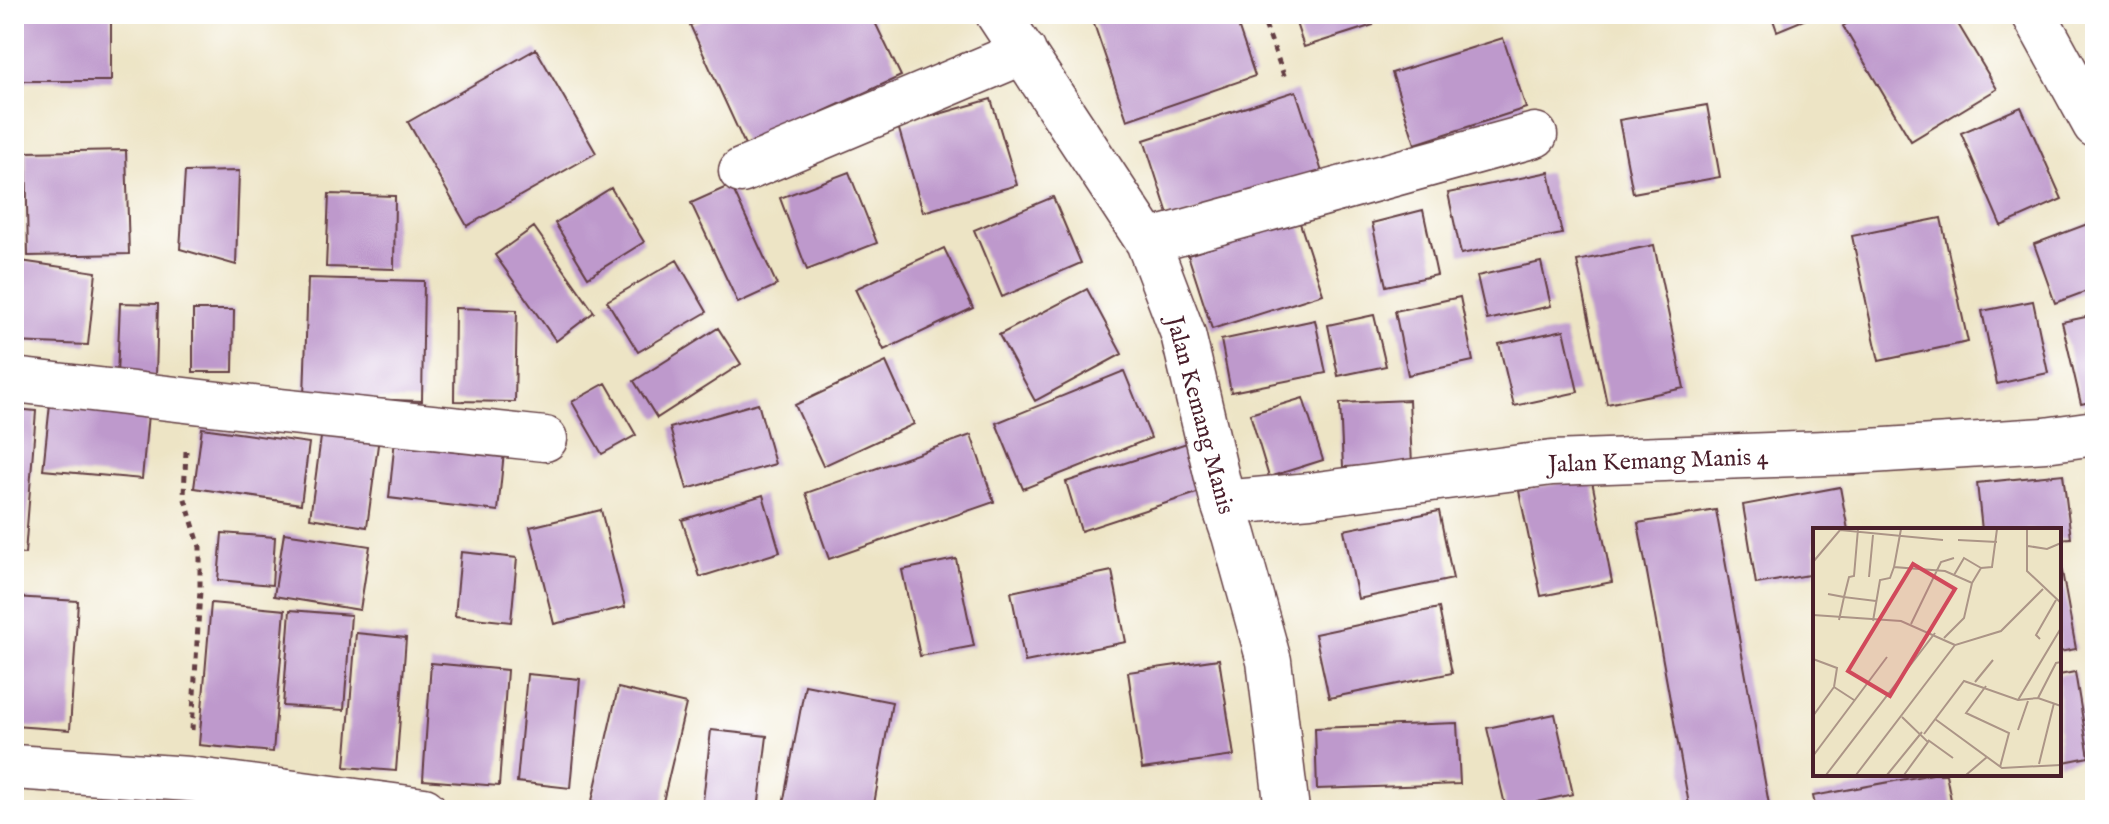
<svg xmlns="http://www.w3.org/2000/svg" width="2109" height="824" viewBox="0 0 2109 824" font-family="'IM FELL English',serif">
<style>
.building{fill:#be99cc}
.lines{fill:none;stroke-linecap:round;stroke-linejoin:round}
.street-casing{stroke:#623d42;stroke-width:47}
.path{stroke:#623d42;stroke-width:5;stroke-dasharray:6 6;stroke-linecap:butt}
.street{stroke:#fff;stroke-width:44}
.labels{text-anchor:middle;stroke-width:6;stroke-linejoin:round;paint-order:stroke}
.street-label{font-size:24px;fill:#4a1f2b;stroke:#fff}
.inset-road{fill:none;stroke:#ac9587;stroke-width:2}
.view{fill:#d1495b;fill-opacity:0.15;stroke:#d1495b;stroke-width:4}
.inset-edge{fill:none;stroke:#4a1f2b;stroke-width:4}
</style>
<rect width="100%" height="100%" fill="#fff"/>
<filter id="ink" filterUnits="userSpaceOnUse"><feTurbulence type="fractalNoise" baseFrequency=".0125" numOctaves="2"/><feDisplacementMap in="SourceGraphic" scale="16" xChannelSelector="R" yChannelSelector="G"/><feConvolveMatrix kernelMatrix="1 2 1 2 8 2 1 2 1" color-interpolation-filters="sRGB"/></filter>
<filter id="wash" filterUnits="userSpaceOnUse"><feTurbulence type="fractalNoise" baseFrequency=".006" numOctaves="4" result="noise"/><feDisplacementMap in="SourceGraphic" scale="32" xChannelSelector="R" yChannelSelector="G"/><feGaussianBlur stdDeviation="1.8" result="paint"/><feColorMatrix in="noise" values="0 0 0 0 0 0 0 0 0 0 0 0 0 0 0 0 0 1.4 0 .05"/><feComposite in="paint" operator="in"/></filter>
<g filter="url(#wash)">
<rect width="100%" height="100%" fill="#ede4c5"/>
<g id="blocks">
<path class="building" d="M14,14H111V81H14Z
M713,14H871L901,76L746,147L690,25Z
M1114,14H1234L1255,76L1127,120L1093,21Z
M1293,14H1369L1373,25L1304,47Z
M1771,14H1818L1777,31Z
M1863,14H1952L1997,89L1911,141L1843,26Z
M1503,38L1526,108L1415,144L1392,73Z
M536,49L596,153L467,226L408,122Z
M1296,91L1322,172L1170,220L1144,140Z
M991,99L1017,185L923,212L898,126Z
M1707,105L1720,177L1633,193L1619,120Z
M2021,107L2062,199L2001,226L1961,133Z
M126,150L129,254L28,256L26,152Z
M239,171L236,265L180,249L185,172Z
M849,172L877,243L807,270L780,198Z
M1549,172L1562,234L1461,254L1448,193Z
M731,185L777,285L738,303L691,203Z
M611,188L644,242L588,277L555,223Z
M329,194L395,196L394,269L326,267Z
M1053,197L1081,263L1002,297L974,230Z
M1423,210L1437,275L1386,286L1372,223Z
M1941,218L1968,342L1879,361L1852,236Z
M1299,220L1323,294L1212,329L1188,255Z
M2090,223L2095,236V288L2055,303L2034,244Z
M534,227L594,312L556,341L495,255Z
M1654,245L1684,388L1607,404L1577,261Z
M944,248L973,308L884,350L855,289Z
M14,260L96,272L88,345L14,342Z
M677,260L707,312L638,352L607,301Z
M1541,262L1551,306L1487,320L1477,276Z
M308,278L424,281L422,401L304,397Z
M1087,289L1122,354L1035,401L999,335Z
M1460,297L1473,361L1408,375L1395,311Z
M2033,301L2048,373L1997,384L1982,311Z
M120,303L158,304L156,376H117Z
M455,308L517,310L515,402L454,401Z
M193,310H234L233,372H193Z
M1374,315L1386,366L1338,376L1328,325Z
M2095,315V401L2081,404L2062,322Z
M1315,320L1326,373L1231,392L1221,340Z
M718,328L741,364L657,418L634,381Z
M1564,330L1578,392L1514,406L1499,344Z
M886,362L914,424L823,466L795,405Z
M1124,371L1151,438L1023,489L996,423Z
M606,383L636,435L602,454L572,402Z
M1303,398L1323,460L1269,477L1250,414Z
M1409,400L1412,465L1343,467L1340,403Z
M758,403L775,464L687,489L670,428Z
M50,404L148,414L142,479L43,470Z
M14,409L36,411L25,554L14,553Z
M202,428L309,443L301,504L194,488Z
M322,430L379,437L367,527L310,518Z
M971,435L994,502L829,559L806,493Z
M395,439L504,452L498,511L389,498Z
M1190,442L1206,490L1081,531L1066,482Z
M2063,474L2071,538L2059,539V530H1982L1977,483Z
M1591,476L1612,582L1541,596L1519,491Z
M1840,487L1848,530H1815V574L1756,584L1743,505Z
M763,495L780,552L700,577L682,520Z
M601,510L625,607L554,624L530,527Z
M1716,510L1770,810H1690L1638,523Z
M1439,511L1453,579L1358,599L1344,530Z
M222,533L275,537L272,585L218,580Z
M284,533L370,546L360,610L274,596Z
M461,552L517,558L511,622L455,616Z
M956,559L974,646L920,656L902,570Z
M2059,566H2061L2076,649L2059,652Z
M1112,571L1126,642L1025,662L1011,592Z
M14,597L78,601L70,730L14,726Z
M211,603L285,610L273,752L199,745Z
M1439,608L1452,673L1329,698L1315,634Z
M290,610L351,615L344,710L283,706Z
M356,633L406,638L396,771L345,767Z
M1219,659L1234,756L1142,769L1128,672Z
M431,663L507,670L499,786L423,780Z
M2075,672L2089,757L2059,763V675Z
M527,674L580,679L570,788L517,782Z
M805,685L892,702L873,810H782Z
M618,688L686,704L661,810H630L592,801Z
M1555,714L1573,794L1506,809L1487,728Z
M1457,723L1460,784L1317,789L1315,728Z
M711,730L767,736L758,810H702Z
M1933,774H1946L1953,810H1816L1813,796Z"/>
</g>
</g>
<g filter="url(#ink)">
<use href="#blocks" fill-opacity="0" stroke="#623d42" stroke-width="2"/>
<g class="lines">
<defs>
<path id="street" d="M998,14L1148,242L1183,334L1223,503L1234,535L1269,661L1287,810
M2034,14L2095,125
M741,171L1024,52
M1148,242L1535,135
M14,380L262,409L545,439
M1223,503L1310,495L1552,463L1854,452L2045,440L2095,433
M14,767L189,779L424,810"/>
</defs>
<use href="#street" class="street-casing"/>
<path class="path" d="M1261,14L1285,78
M186,451L184,496L200,547V590L192,730"/>
<use href="#street" class="street"/>
</g>
</g>
<g class="labels">
<g class="street-label">
<text transform="translate(1201 415) rotate(75)" y="8">Jalan Kemang Manis</text>
<text transform="translate(1658 460) rotate(-2)" y="8">Jalan Kemang Manis 4</text>
</g>
</g>
<g transform="translate(1813 528)">
<rect width="248" height="248" fill="#ede4c5"/>
<path class="inset-road" d="M88,1L81,39L132,43L159,55L168,40L179,39L184,1M214,1V43L248,75M145,12L184,14M215,18L234,21L248,15M0,34L27,2L130,12M141,47L151,30L168,40M56,49L60,7M15,66L31,69L36,49L41,48L45,1M0,87L88,93L142,117M26,92L31,69L63,73M60,93L67,52L77,50L81,39M98,96L128,34L141,30M131,110L151,90L159,55M227,111L223,107L243,72M0,131L24,140L21,159M162,154L180,132M173,158L153,185L196,205L187,239M225,170L243,135L248,134M205,172L248,100M0,188L21,159L41,172M89,189L115,214L91,247M122,191L189,240L248,237M205,202L215,173M111,206L151,153L205,172L225,170L248,178M115,212L140,230M0,228L74,129M226,236L241,175M13,247L122,105M43,247L142,117L188,103L230,61M74,247L109,204M153,247L174,229"/>
<path class="view" d="M100,36L142,61L77,168L35,143Z"/>
<rect width="248" height="248" class="inset-edge"/>
</g>
<rect width="2109" height="824" fill="none" stroke="#fff" stroke-width="48"/>
</svg>
